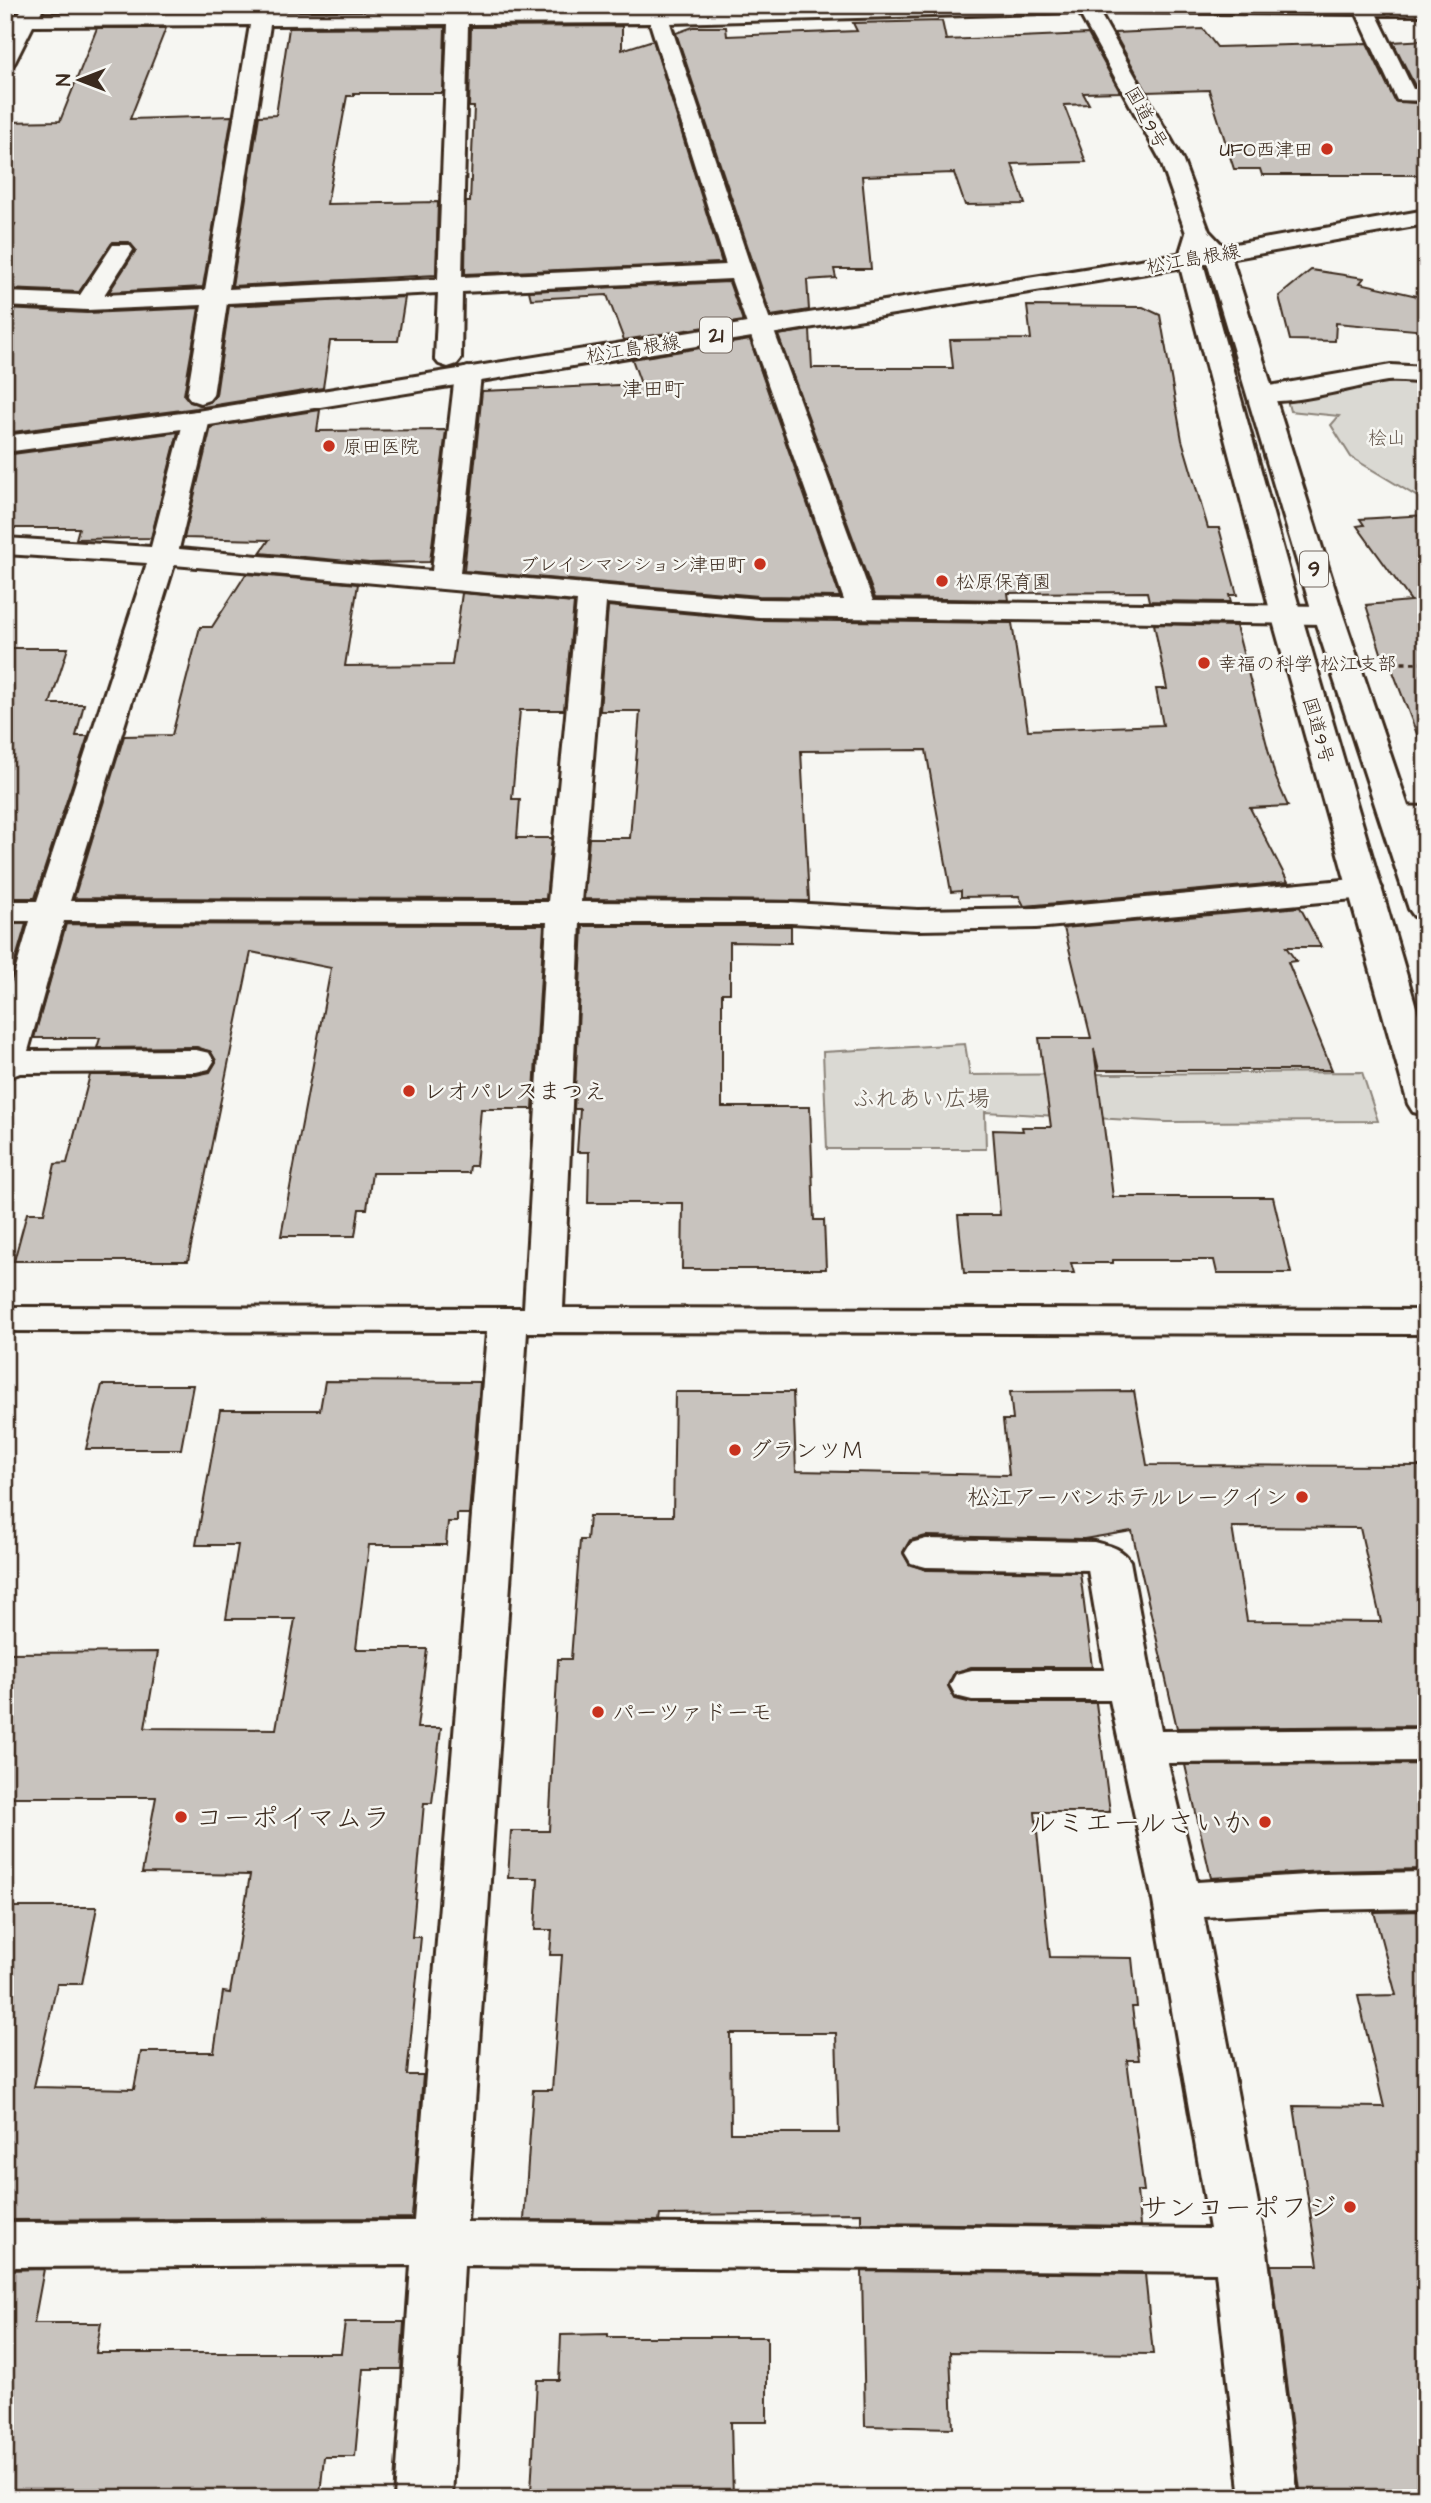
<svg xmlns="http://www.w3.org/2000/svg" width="1431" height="2503" viewBox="0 0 1431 2503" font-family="'Architects Daughter','Klee One',sans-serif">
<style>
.green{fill:#dad9d3;stroke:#8a8278;stroke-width:2}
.building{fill:#c8c3be;stroke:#3b2a1e;stroke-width:2;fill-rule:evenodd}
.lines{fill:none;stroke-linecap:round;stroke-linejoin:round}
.minor-casing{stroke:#3b2a1e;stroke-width:6}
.major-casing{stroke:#3b2a1e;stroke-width:6}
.highway-casing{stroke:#3b2a1e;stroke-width:6}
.path{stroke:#3b2a1e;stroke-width:3.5;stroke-dasharray:5 4.5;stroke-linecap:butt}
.minor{fill:#f6f6f2;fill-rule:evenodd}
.major{fill:#f6f6f2;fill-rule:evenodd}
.highway{fill:#f6f6f2;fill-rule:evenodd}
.poi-dot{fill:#c8321e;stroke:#f6f6f2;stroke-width:2.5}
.labels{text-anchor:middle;stroke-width:5;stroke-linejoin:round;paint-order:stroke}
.far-street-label{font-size:19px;fill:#3b2a1e;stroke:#f6f6f2}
.far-poi-label{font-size:19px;fill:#3b2a1e;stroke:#f6f6f2;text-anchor:start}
.far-park-label{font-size:19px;fill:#63564b;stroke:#f6f6f2}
.shield{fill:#f6f6f2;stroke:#73675e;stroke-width:2}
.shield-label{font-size:21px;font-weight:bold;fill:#3b2a1e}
.far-quarter-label{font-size:21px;fill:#3b2a1e;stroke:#f6f6f2}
.poi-label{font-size:23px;fill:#3b2a1e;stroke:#f6f6f2;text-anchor:start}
.park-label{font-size:23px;fill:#63564b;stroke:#f6f6f2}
.near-poi-label{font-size:28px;fill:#3b2a1e;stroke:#f6f6f2;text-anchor:end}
</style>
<rect width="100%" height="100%" fill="#f6f6f2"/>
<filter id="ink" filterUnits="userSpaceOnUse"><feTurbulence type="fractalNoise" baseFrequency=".0143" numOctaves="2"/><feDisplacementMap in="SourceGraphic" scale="14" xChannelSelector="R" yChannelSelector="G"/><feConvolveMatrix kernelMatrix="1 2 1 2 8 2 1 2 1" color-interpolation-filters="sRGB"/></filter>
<g filter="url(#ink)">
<path class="green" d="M1400,379L1426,381V502L1351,457L1331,425L1339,416L1290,411L1287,400Z
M965,1044L970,1075L1362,1072L1378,1121L1167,1122L985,1112L986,1149H827L823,1052Z"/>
<path class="building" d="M107,5L175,6L173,11H104Z
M292,5H622V8L292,10Z
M942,21L946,40L1088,34L1120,92L1083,93L1089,104L1064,105L1086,162L1012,164L1025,204L965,205L954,173L862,176L871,269H834L836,278L807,280L809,310L771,316L676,33L693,27H726L727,36L857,31L853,23Z
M622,26V50L653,40L722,263L465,274L466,202H470L474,107H469L471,27Z
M445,27L443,93H354V96H347L327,204L438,202L436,275L232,286L259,116L276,115L289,28Z
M97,28H166L130,119L232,116L203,287L109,292L136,250L129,242H113L79,292L5,289V245L15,224H5V122L60,121Z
M1203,29L1217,47L1367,43L1395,101L1426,104V175H1262L1260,169H1234L1209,90L1147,92L1114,33Z
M1426,40V86H1415L1393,42Z
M1311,270L1364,278L1360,283L1426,298V331L1336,323L1335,341L1290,340L1279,296Z
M729,282L743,321L624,340L607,295L531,299L529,291Z
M405,297L398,341H330L323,388L197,408L5,433V309L87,313L199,308L184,395L190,402L201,405L210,402L216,395L229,306Z
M1027,306L1143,307L1160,315L1182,440L1208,528H1219L1237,595H1229L1231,602L1149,601L1147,592L1008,593L1009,600L875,598L778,335L810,330L812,368H953L950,340L1031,339Z
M750,340L840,597L759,596L464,571L482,391L641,384L632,359Z
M320,410L317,431L446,430L430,562L369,563L260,553L269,540L184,538L211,427Z
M178,432L151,538L76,539L79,528H5V455Z
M1426,515V746L1422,747L1387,656H1382L1366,605L1411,601L1357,526L1364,525L1360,519Z
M246,574L358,584L345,666L452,665L462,593L574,603L564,710H520L512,799H520L517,838H552L546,899L74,898L124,736L172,735L200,627H212Z
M608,606L759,620L1012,623L1028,730L1163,725L1156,689H1167L1154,624L1236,626L1275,776L1288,806L1250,808L1288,882L1036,905L1024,906L1019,896L961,897V891L951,892L926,750L801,751L809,901L584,899L589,838H630L640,711H600Z
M5,648H68L50,704H84L76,736H88L35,898H5Z
M1300,907L1321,947H1286L1296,961L1288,962L1332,1070H1099L1094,1049L1113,1197H1273L1291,1273H1217L1214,1260H1113V1263H1071L1074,1273H964L958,1215H1000L993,1130L1023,1131L1022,1127H1051L1039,1038H1091L1064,928Z
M5,924H26L5,996Z
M66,924L544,925L533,1109H481L476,1166H470L469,1173H372L367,1209H359L355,1236H281L331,968L251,952L188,1261H14L27,1213H44L55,1164L67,1163L90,1075H196L210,1072L216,1062L211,1052L197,1047L97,1048L100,1038H34Z
M583,926H791V943L730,942V993H722V1107H810L814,1220H824L826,1269H682L683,1203H588L589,1152H577L580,1109H574Z
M325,1381L480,1382L469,1514H457V1522H448L446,1545H369L356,1649H427L417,1728H441L432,1803H424L412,1937H421L407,2075H423L412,2218L5,2220V1907H97L82,1984H57L34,2087L134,2089L141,2052H214L223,1992L230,1993L250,1875L142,1873L156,1797H5V1653L158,1652L145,1728L276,1729L295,1619H226L238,1545H196L220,1410H320Z
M102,1385H193L181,1449H86Z
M1134,1391L1147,1465L1426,1466V1726L1177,1728L1132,1531L1084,1539L926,1536L910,1540L903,1552L909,1564L926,1570L1080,1572L1092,1667H971L954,1673L948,1686L955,1699L972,1703H1096L1110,1812H1035L1050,1957L1132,1958L1137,2007H1132L1139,2060H1127L1144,2191H1137L1140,2226L861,2223V2213L660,2215L659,2221L524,2220L533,2090H552L562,1955H550L552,1930H535L538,1878H508L511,1831H549L558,1659H571L580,1540H587L589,1516H673L675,1392H793L796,1471L1009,1475L1003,1420H1013L1010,1392ZM1232,1527L1360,1528L1381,1622L1247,1621ZM730,2033H836L839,2133H731Z
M1426,1764V1869L1322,1871L1211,1878L1185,1765Z
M1426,1911V2498H1301L1271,2265H1318L1294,2106L1384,2107L1358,1996L1396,1995L1374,1912Z
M44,2269L34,2323H101L96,2353H341L345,2322H404L401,2369H363L355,2457H324L320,2494H303V2498H5V2270Z
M862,2271L1145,2274L1153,2354L950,2352L953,2428L865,2426Z
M608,2334V2337H767V2422H731L733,2498H542L543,2492H531L537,2380H559L561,2335Z"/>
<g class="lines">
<defs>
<path id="minor" d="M24,5H44L40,14L646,11L644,5H664L666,11L880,5H1426V15H1377L1413,89H1426V101L1397,100L1357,14L1085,12L670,23L752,271L873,601L1328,606L1338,609L1343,615L1338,621L1328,624L759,617L606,603L581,902L791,903L918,910L1036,908L1365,878L1377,881L1382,888L1377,895L1365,898L1036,928L918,930L791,923H580L563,1308L1426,1310V1334L527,1332L467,2222L1210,2229L1153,1901L1110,1700H972L956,1696L950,1685L956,1674L972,1670H1105L1088,1570L926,1567L911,1563L905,1553L911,1543L926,1539L1094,1542C1109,1546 1121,1547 1130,1561L1161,1731L1426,1729V1761L1168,1763L1197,1882L1322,1874L1426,1872V1908L1322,1910L1204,1917L1267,2251L1298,2498H1241L1216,2272L464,2265L452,2498H395L411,2265L5,2267V2223L414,2221L487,1332L5,1331V1307L524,1308L547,922L64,921L28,1051L196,1050L209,1053L214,1061L209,1069L196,1072L20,1073L5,1079V1006L30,921H5V901H37L147,563L5,554V538L151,547L184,419L188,413L197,411L206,413L210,419L179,549L432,571L455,375L459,370L468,367L477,370L481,375L460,573L759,599L844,600L731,279L462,292L461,359L457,364L448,367L439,364L435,359L438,293L227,303L213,395L209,400L200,403L191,400L187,395L202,305L87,310L5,306V292L80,295L113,245H129L133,250L104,295L205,290L250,25L33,26L15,62L12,66L5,68V41L13,26H5V14H19ZM650,23L726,265L462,277L468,24ZM448,24L438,279L229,289L270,25ZM174,565L577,601L548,902L70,901Z
M1391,365L1426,367V383C1413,382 1400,380 1387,381C1350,387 1287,408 1252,399L1248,394L1252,389Z
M1396,806L1426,807V827L1385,823L1380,816L1385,809Z"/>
<path id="major" d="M1426,210V224L1190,266L197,427L5,452V436L197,411L1190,252Z"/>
<path id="highway" d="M1075,5H1095L1182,159L1209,231L1230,253L1343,615L1426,859V919L1414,916L1409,909L1313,615L1204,252L1202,259L1301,614L1426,1041V1115L1413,1112L1408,1104L1271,614L1178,259L1186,233L1160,159Z"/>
</defs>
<use href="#minor" class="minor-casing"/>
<use href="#major" class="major-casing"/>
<use href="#highway" class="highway-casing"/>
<path class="path" d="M1392,663H1426"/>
<use href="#minor" class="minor"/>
<use href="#major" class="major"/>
<use href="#highway" class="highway"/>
</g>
</g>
<g class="poi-dot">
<circle cx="1327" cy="149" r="7"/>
<circle cx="329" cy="446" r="7"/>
<circle cx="760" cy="564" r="7"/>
<circle cx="942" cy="581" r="7"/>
<circle cx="1204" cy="663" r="7"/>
<circle cx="409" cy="1091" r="7"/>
<circle cx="735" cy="1450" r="7"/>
<circle cx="1302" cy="1497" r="7"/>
<circle cx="598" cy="1712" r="7"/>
<circle cx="181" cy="1817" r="7"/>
<circle cx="1265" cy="1822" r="7"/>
<circle cx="1350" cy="2207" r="7"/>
</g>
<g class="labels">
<g class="far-street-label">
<text transform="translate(1147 117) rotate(61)" y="7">国道9号</text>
<text transform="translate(1193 258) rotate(-10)" y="7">松江島根線</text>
<text transform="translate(633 348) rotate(-9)" y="7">松江島根線</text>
<text transform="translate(1319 730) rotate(74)" y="7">国道9号</text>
</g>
<g class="far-poi-label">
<text x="1313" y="156" text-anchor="end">UFO西津田</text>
<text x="343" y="453">原田医院</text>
<text x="746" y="571" text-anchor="end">ブレインマンション津田町</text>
<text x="956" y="588">松原保育園</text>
<text x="1218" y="670">幸福の科学 松江支部</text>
</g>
<g class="far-park-label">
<text x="1387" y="444">桧山</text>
</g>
<g class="shield">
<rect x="700" y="317.5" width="32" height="35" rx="5"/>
<rect x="1300" y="551.5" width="28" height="35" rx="5"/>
</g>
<g class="shield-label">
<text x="716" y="342">21</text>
<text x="1314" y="576">9</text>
</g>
<g class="far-quarter-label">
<text x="653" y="396">津田町</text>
</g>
<g class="poi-label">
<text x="423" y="1099">レオパレスまつえ</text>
<text x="749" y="1458">グランツＭ</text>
<text x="1288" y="1505" text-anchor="end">松江アーバンホテルレークイン</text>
<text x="612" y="1720">パーツァドーモ</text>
</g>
<g class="park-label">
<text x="921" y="1106">ふれあい広場</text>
</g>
<g class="near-poi-label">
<text x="195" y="1827" text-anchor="start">コーポイマムラ</text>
<text x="1251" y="1832">ルミエールさいか</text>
<text x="1336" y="2217">サンコーポフジ</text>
</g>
</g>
<rect width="1431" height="2503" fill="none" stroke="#f6f6f2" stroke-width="28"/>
<rect x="14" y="14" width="1403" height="2475" fill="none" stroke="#3b2a1e" stroke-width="2.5" filter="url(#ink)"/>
<g transform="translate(80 80) rotate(270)" stroke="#f6f6f2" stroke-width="5" paint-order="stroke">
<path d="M0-5L12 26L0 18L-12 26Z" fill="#3b2a1e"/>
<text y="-10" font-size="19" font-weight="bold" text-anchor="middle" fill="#3b2a1e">N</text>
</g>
</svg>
